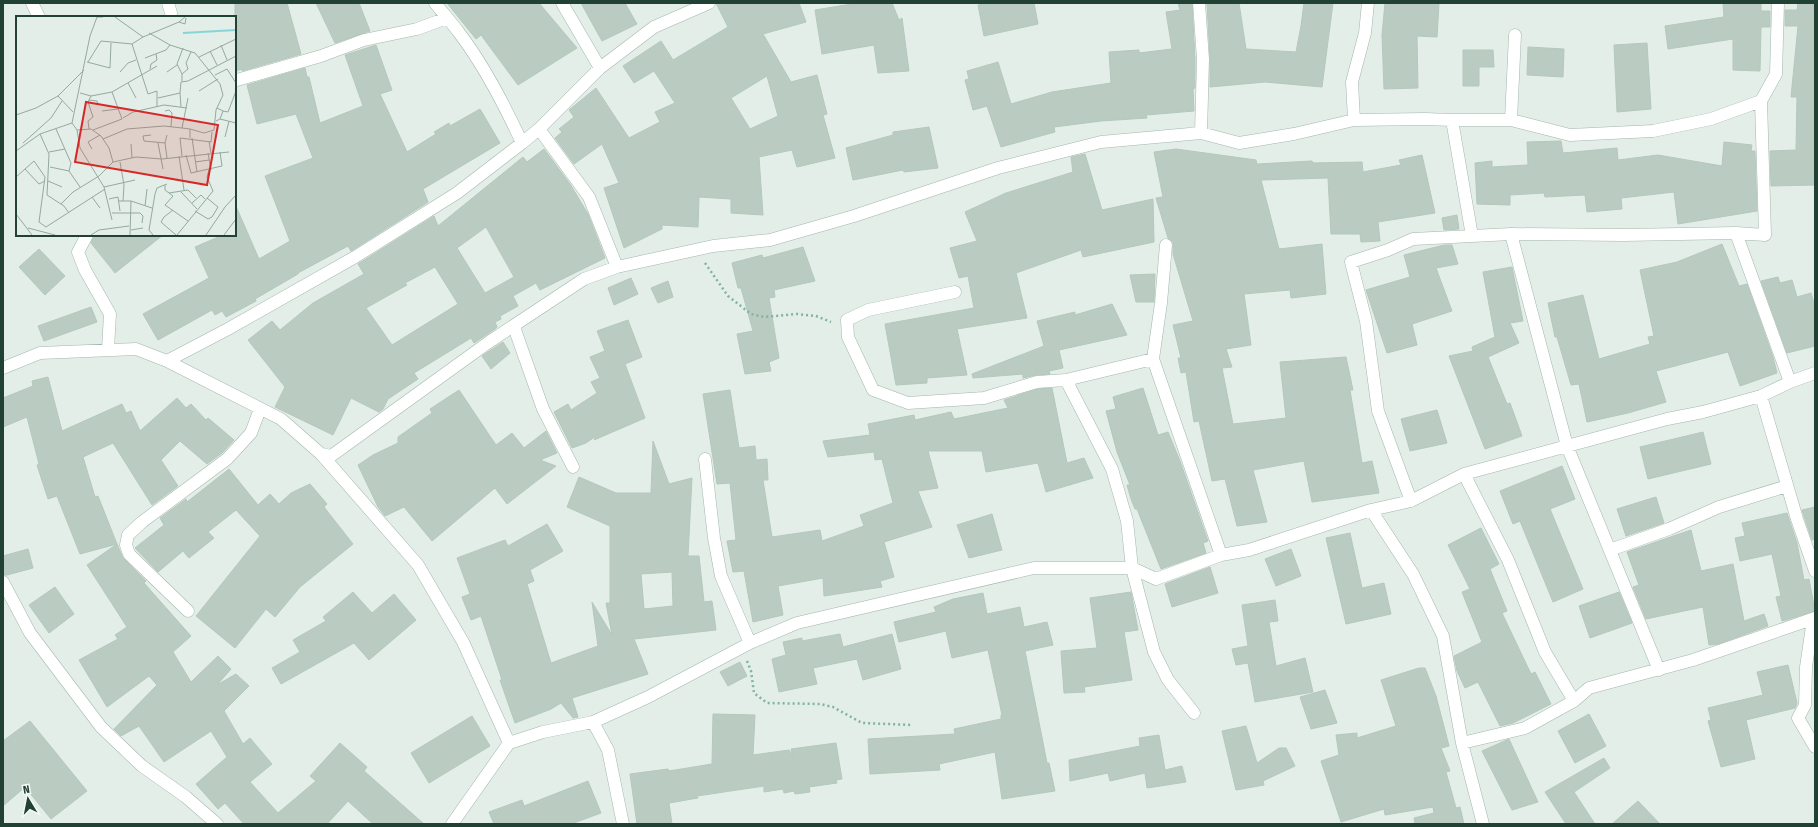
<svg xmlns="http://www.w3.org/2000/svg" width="1818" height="827" viewBox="0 0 1818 827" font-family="'Fira Sans Condensed',sans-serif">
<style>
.building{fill:#baccc2;stroke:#b4c8bd;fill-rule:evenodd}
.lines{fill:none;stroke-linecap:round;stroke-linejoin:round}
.street-casing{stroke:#a4b7ad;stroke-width:13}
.path{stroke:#80b49c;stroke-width:2.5;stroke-dasharray:2 3;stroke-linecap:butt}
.street{stroke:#fff;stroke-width:12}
.inset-river{fill:none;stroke:#86d6d7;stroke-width:2}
.inset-road{fill:none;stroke:#94a99f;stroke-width:1}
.view{fill:#d62828;fill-opacity:0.15;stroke:#d62828;stroke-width:2}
.inset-edge{fill:none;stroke:#204133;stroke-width:2}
</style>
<rect width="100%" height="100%" fill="#e2eee7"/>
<path class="building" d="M235,3H287L301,54L242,71V69L235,71Z
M316,3H359L370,31L335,43Z
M447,3H539L577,48L518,85L481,35L476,39Z
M581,3H625L637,24L602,41Z
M716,3H799L806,22L763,34L791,82L817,75L827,114L823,115L835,158L797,167L792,150L759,157L763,215L731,213V199L699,197L698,227L662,225V229L624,248L604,188L619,183L602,144L574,164L555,138L562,132L559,129L574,117L569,110L596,88L629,138L660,122L655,112L675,103L654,71L634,83L623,66L661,41L673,60L728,27ZM767,76L778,116L750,129L731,98Z
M858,3H892L899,20L902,18L909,71L878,73L874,45L822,54L815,10Z
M989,3H1034L1038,24L984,36L978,5Z
M1178,3H1192L1195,59V88L1193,89L1194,111L1146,115L1147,118L1101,121L1054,127L1055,132L1001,147L987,106L973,110L965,80L969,79L967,71L998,62L1011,104L1052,92L1111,83L1109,52L1139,50V53L1172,49L1166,12L1180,10Z
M1207,3H1239L1246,49L1296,52L1301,26L1304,3H1333L1322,87L1265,82L1210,87V58Z
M1385,3H1439L1437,37L1417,36L1418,88L1384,89L1382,35Z
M1723,3H1761V11H1770V27H1761L1760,71L1733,70V39L1668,49L1665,26L1724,17Z
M1798,3H1815V185L1771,186L1770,151L1796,150L1797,97H1791L1798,26H1785V10H1797Z
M1647,43L1651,109L1617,112L1614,45Z
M376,45L392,90L380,94L407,152L436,134L434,132L449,123L450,126L480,109L500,143L423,189L428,202L351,251L348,246L298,273V274L255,299L256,301L226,317L222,311L215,315L212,310L158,340L143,314L209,278L195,247L223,235H235V204L259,259L290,241L265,176L313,158L296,114L257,124L247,85L305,68L307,77H309L320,123L363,106L345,55Z
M1528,47L1564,49L1563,77L1527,75Z
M1463,50H1493L1494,67H1479V86H1463Z
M929,127L938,168L904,172L903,170L853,180L846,148L893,135V132Z
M1561,141L1563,153L1617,148L1618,160L1658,155L1722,166L1724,142L1752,145L1751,151H1755L1757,211L1678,224L1674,192L1621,198L1622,209L1587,212L1585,195L1545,197L1544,193L1510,195V205L1477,204L1475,163L1492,161V167L1528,165L1527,142Z
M544,149L570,184L588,214L605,258L540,290L536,283L513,296L518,306L500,316L501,319L495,322L497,327L495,329L474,343L471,338L414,373L418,379L388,399L383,409L379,412L351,398L333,435L275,407L285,387L248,340L272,321L280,330L313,303L364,274L358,264L434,216L438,226L523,157L527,162ZM486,227L514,277L485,293L457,248ZM435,267L458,304L392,345L366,308L407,285L405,283Z
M1176,149L1256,160L1257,164L1312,161L1313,163L1362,162L1363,172L1401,165L1399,160L1422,155L1435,213L1378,222L1380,241L1361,242L1360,234H1331L1328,178L1261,180L1279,249L1322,244L1326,294L1291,298L1290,290L1244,294L1251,345L1226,349L1232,367L1222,368L1233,424L1286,418L1280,362L1346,357L1353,390H1350L1362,463L1372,461L1379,493L1312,502L1304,461L1253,470L1267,522L1237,526L1225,479L1212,481L1199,421L1194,422L1186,372L1181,373L1178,358H1181L1173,325L1193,321L1173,254V242L1168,238L1156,198L1163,197L1154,152Z
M1085,154L1102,210L1153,199L1154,242L1083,257L1081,250L1016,273L1027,318L957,329L967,375L927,378V383L896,385L885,324L974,308L968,276L959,278L950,248L977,241L965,212L1006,193L1073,172L1071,157Z
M1457,215L1459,229L1444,230L1442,218Z
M94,235H163L115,273L91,243Z
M1722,244L1739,286L1747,284L1773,357L1777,373L1740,386L1728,352L1656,371L1666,402L1628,413L1587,422L1579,384L1571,385L1557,337H1555L1548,303L1583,295L1599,359L1650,344L1648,337L1654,336L1640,270L1677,262Z
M1444,245H1452L1458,264L1436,268L1452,311L1412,324L1417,345L1387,353L1366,290L1410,277L1404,255Z
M803,247L815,281L774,290L775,297L769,298L779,358L769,362L771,371L745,374L737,334L753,331L741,288H738L732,263L762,255L763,258Z
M39,249L65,276L45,295L19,267Z
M1512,267L1523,321L1510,323L1519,343L1488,357L1507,404L1510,403L1522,436L1485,449L1449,356L1473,351L1472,347L1495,337L1483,272Z
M1155,274L1154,302H1136L1130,275Z
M1778,277L1780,283L1792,280L1797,297L1811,293L1815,307V346L1787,353L1761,281Z
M631,278L638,294L614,305L608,288Z
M668,281L673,297L658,303L651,288Z
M1112,304L1127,335L1059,350L1063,368L1049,371L1050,374L1036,375L1023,378V374L973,378L972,374L1044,346L1037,321L1075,312V315Z
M91,307L97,322L44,341L38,326Z
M628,320L642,357L625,364L645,418L594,440L596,436L586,443L572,448L554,412L568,404L571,410L597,393L591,382L600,378L590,357L605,351L597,331Z
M503,342L510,353L491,369L482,356Z
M48,377L62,431L122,404L126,413L131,411L140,431L177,398L186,408L191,404L206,420L208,418L234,440L222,453L207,464L180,441L161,460L178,486L152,505L113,443L83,457L95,497L98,496L117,544L80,554L57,496L48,499L37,465L39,464L27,417L3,427V398L33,386L32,381Z
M1052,388L1067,463L1084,458L1093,478L1046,492L1038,463L986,472L982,451H928L938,488L918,491L932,527L884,542L894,577L880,581L882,587L824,596L823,578L778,586L783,615L753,622L744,571L733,572L727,541L736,540L730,483L717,484L703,394L730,390L739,448L755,446L756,460L767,459L768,480H763L772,537L820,530L822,541L864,526L860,515L893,503L882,459L875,460L874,452L828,457L823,441L870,435L868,424L914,415L915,420L951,412L954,419L1008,408L1004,400L1038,389Z
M1143,388L1158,435L1168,432L1180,461L1208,541L1203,543L1206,553L1161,569L1137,509H1135L1131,499L1127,485H1130L1117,452L1106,411L1116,409L1113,397Z
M459,390L496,445L512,433L524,448L546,431L557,453L540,460L556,466L507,504L495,488L432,541L404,507L385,516L378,507L358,465L373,455L398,443V437L432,413L430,409Z
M1437,410L1447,443L1410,451L1401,419Z
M1703,432L1711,464L1648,479L1640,447Z
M653,441L669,484L692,478L688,556H699L704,602L712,601L716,630L634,639L648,674L572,698L578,717L573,718L561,703L551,709L515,723L500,680H502L481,616L471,620L462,597L470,594L457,558L505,540L508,546L547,524L563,551L530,570L534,581L527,584L551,663L598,646L592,602L612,635L606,603H610V526L567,507L579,477L616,493H651ZM672,572L673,606L644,609L641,574Z
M1562,466L1575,499L1550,509L1583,589L1553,602L1520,521L1513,524L1500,491Z
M229,469L258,505L270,494L279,504L291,493L310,484L327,504L324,507L353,544L300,587L275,617L266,609L235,648L196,616L260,536L236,510L208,532L214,538L189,558L183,551L158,572L135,548L164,525L160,518L186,499L187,502Z
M1656,497L1664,523L1626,536L1617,509Z
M1815,507V539L1812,540L1802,510Z
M1787,513L1797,543L1804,580L1809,579L1815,611L1782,621L1776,597L1781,596L1772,554L1740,561L1735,538L1745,536L1742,523Z
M992,514L1002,550L969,558L957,525Z
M1481,528L1499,564L1490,569L1507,611L1502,613L1531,674L1535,672L1551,704L1513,723L1500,726L1478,682L1465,688L1457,671L1454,656L1482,642L1462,592L1470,589L1448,545Z
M1691,530L1701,571L1733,564L1744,621L1764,614L1768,626L1718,644L1709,645L1703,607L1646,619L1633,587L1639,585L1627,552Z
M1350,533L1362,588L1384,583L1391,614L1346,624L1326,538Z
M117,544L123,558L146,581L144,583L191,636L173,652L191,682L218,656L231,669L217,685L236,674L249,686L224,711L243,744L250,738L272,764L250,782L278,813L316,781L310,776L340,743L367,767L364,771L424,824H373L348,801L327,824H244L225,803L218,809L196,784L227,757L211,731L164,762L139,726L121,736L114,729L157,685L149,676L107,707L79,660L118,639L115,635L127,627L87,565Z
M28,549L33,568L7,575H3V556Z
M1291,549L1301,576L1276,586L1265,559Z
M1210,567L1218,593L1172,607L1165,584Z
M55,587L74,614L49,633L29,605Z
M353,592L372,613L394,594L416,620L369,660L354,643L281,684L272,668L300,652L293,640L326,621L323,617Z
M1131,592L1138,630L1124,632L1132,680L1084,687L1085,692L1064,693L1061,651L1097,648L1090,598Z
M1619,592L1632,623L1590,638L1579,606Z
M983,593L987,614L1020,607L1024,627L1047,622L1053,645L1025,651L1047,763H1049L1055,791L1002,799L995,752L939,764L940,770L870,774L868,739L955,734L954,729L1001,719V715H1002L988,650L952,658L946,631L899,642L894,622L936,612L934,607L953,599Z
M1275,600L1278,621L1269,622L1276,666L1305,658L1313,692L1255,702L1248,663L1236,665L1232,649L1248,646L1242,605Z
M840,634L843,647L892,634L901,669L863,680L857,659L813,668L817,684L779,692L772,659L786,655L783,642L802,638V641Z
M740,662L747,676L728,686L720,672Z
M1788,665L1797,703L1795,708L1746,720L1755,759L1721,767L1708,721L1711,720L1708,708L1763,695L1757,672Z
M1419,668H1425L1436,696L1449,746L1441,748L1450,771L1446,772L1456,808L1460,807L1464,824H1415L1414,818L1434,813L1433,807L1385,815L1384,809L1341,822L1321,761L1339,755L1336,735L1357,733V738L1396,726L1381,680Z
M1325,690L1337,723L1311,729L1300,697Z
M713,714L755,715L753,755L789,750L793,756L791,749L836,743L842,779L836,780L837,783L809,787L810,792L795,794L794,791L784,793L783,789L764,792V786L697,796L698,798L669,803L672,824H637L630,774L668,769L669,771L712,764Z
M1589,714L1606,746L1575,763L1558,731Z
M472,716L490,746L429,783L411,753Z
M30,721L87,791L51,819L25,787L3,806V741Z
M1246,726L1257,763L1279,748H1286L1295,766L1263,781L1264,785L1236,790L1222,731Z
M1159,735L1165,770L1182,766L1186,782L1147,788L1145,773L1110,781L1108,773L1070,781L1069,760L1140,746L1139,738Z
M1509,739L1538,802L1512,810L1482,751Z
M1604,758L1610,768L1574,792L1595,824H1566L1545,792Z
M588,781L601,813L571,824H494L489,812L522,800L524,806Z
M1638,801L1660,824H1612Z"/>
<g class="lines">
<defs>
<path id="street" d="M32,3L39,17
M168,3L171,13
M562,3L600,68
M1199,3L1203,59L1201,133
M237,80L321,56L364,40L417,29L447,18
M1354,120L1425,119L1452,120L1472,236
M1452,120H1511L1570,135L1653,131L1711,119L1761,101L1776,74L1778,3
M1511,120L1515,35
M539,129L600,68L654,27L709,3
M522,143L539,129L589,197L617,267
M1736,233L1790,382
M1511,234L1567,446L1659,670
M87,235L78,252L85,270L110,314L108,349
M1166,245L1161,303L1153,359L1221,555
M955,292L868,310L847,320L848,337L873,390L908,403L984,398L1037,382L1066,380L1153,359
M514,327L543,409L573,467
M167,361L228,329L355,257L457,193L522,143C504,104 485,67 460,34C452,23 443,13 435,3
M3,368L40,353L136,349L167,361L281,419L321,454L418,565L463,642L509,743
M1066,380L1112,469L1127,521L1132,568L1154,652L1168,680L1194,713
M1761,396L1797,519L1815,571
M321,454L331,456L489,342L584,279L617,267L713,246L770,240L854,216L998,168L1101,142L1201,133L1239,143L1294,134L1354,120L1352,82L1365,33L1368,3
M705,459L714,538L721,576L750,643
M1464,474L1508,560L1545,652L1574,701L1589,688L1693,660L1815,618
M1411,501L1378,411L1366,321L1351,262L1388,250L1413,239L1511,234L1624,235L1736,233L1765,235L1761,101
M1371,510L1413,574L1443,636L1462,743L1483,824
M1610,550L1669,529L1719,507L1787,486
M3,582L30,633L101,727L142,766L186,797L217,824
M188,611L129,554L126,545L128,535L142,522L227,459L251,433L260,409
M1813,619L1806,667L1805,705L1798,718L1815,747
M593,722L608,750L623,824
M1462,743L1525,728L1574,701
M452,824L509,743L543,732L593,722L648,697L750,643L797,623L1034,568H1132L1156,579L1221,555L1249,550L1371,510L1411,501L1464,474L1667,419L1703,412L1761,396L1790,382L1815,373"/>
</defs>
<use href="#street" class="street-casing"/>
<path class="path" d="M705,263L728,296L751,314L764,317L797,314L816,316L831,322
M747,661L751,671L754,693L767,703L820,704L833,707L862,723L913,725"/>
<use href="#street" class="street"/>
</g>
<g transform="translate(16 16)">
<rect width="220" height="220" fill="#e2eee7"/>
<path class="inset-river" d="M167,17L220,14"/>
<path class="inset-road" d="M99,1L127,21L163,6L169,1M163,6L169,8L170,2M133,17L154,29L179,37L204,68L207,79L200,94L198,114L188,117L174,113M116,28L132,78L141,75V91M205,29L211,44M194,35L201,49M183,41L220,23M129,42L150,34L154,29M71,46L94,52L95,27M72,46L85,25L116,28L127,21M134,53L135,48L141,44L140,38M104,56L112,47L120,44M151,56L161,49M166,58L161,48L167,32M199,59L211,53L220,67M166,65V58L172,53L170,47L175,36M112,67L120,82M183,75L202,63M64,77L75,80L96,76L141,50M164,77L165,66L172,65L220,40M42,80L57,96M142,82L164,77L165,91M73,84L81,85L82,89M201,92L207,95L204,103M86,95L102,93M149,95L153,94L156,97L155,111M207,95L212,96L220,75M0,99L20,92L42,80L68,54M107,102L117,96L148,89L171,92M200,105L204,103L220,107M56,107L61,114L64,132L88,171L96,204M166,112L174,113V122M40,113L55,147L53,155M73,113L72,105L77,101L72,86L75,80M61,114L75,113L85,120L93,132L97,146M77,114L106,103L96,76M24,118L33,138L31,179L48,190L53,197M135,119L127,120L128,125L149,127M151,119L149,127L151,142M209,121L213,105M176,122L181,156M87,123L111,113L148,110L166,112L172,82M193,125L195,137M7,127L35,102L46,85M142,127L147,153M115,128L116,142M76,133L72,126L84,119M0,135L24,118L56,107L74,20L81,1H87M33,136L49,133M192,137L195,154M170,139L175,157L206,150L204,136M163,140L168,174M166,140L164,122L195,126L196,116M104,146L108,169L107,185M179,146L193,144M34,151L53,155L64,171M9,153L23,168L29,165M0,161L18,145L29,161L23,206L30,211L89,173M32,165L46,171M149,169V174L157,180L149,189L172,205M88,171L119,164M165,176L181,193M153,177L172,174L180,182M76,181L84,192M93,183L102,181L104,195M103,185H115L136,192M176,187L185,179L189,183M45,188L57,176L83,160L97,146L120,141L146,143L213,136M129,190L131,173M157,194L148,201L145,206L160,219M179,195L192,203L196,201L202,191L191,182M96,197H124L127,200L126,207M0,198L16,219M12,212L39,219M115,214L127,212M75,219L83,214L113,210M114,219L115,185M137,219L133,214L139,178L141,172L151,168M161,219L197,175L191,161L193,154M190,219L209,191L220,179M208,219L220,203"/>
<path class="view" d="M70,86L202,109L191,169L59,146Z"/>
<rect width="220" height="220" class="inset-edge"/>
</g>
<rect width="1818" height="827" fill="none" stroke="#204133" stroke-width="8"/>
<g transform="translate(28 799) rotate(350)" stroke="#f3faf6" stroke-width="3" paint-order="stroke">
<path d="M0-3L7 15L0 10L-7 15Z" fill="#204133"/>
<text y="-6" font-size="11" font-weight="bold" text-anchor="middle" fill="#204133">N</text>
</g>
</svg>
